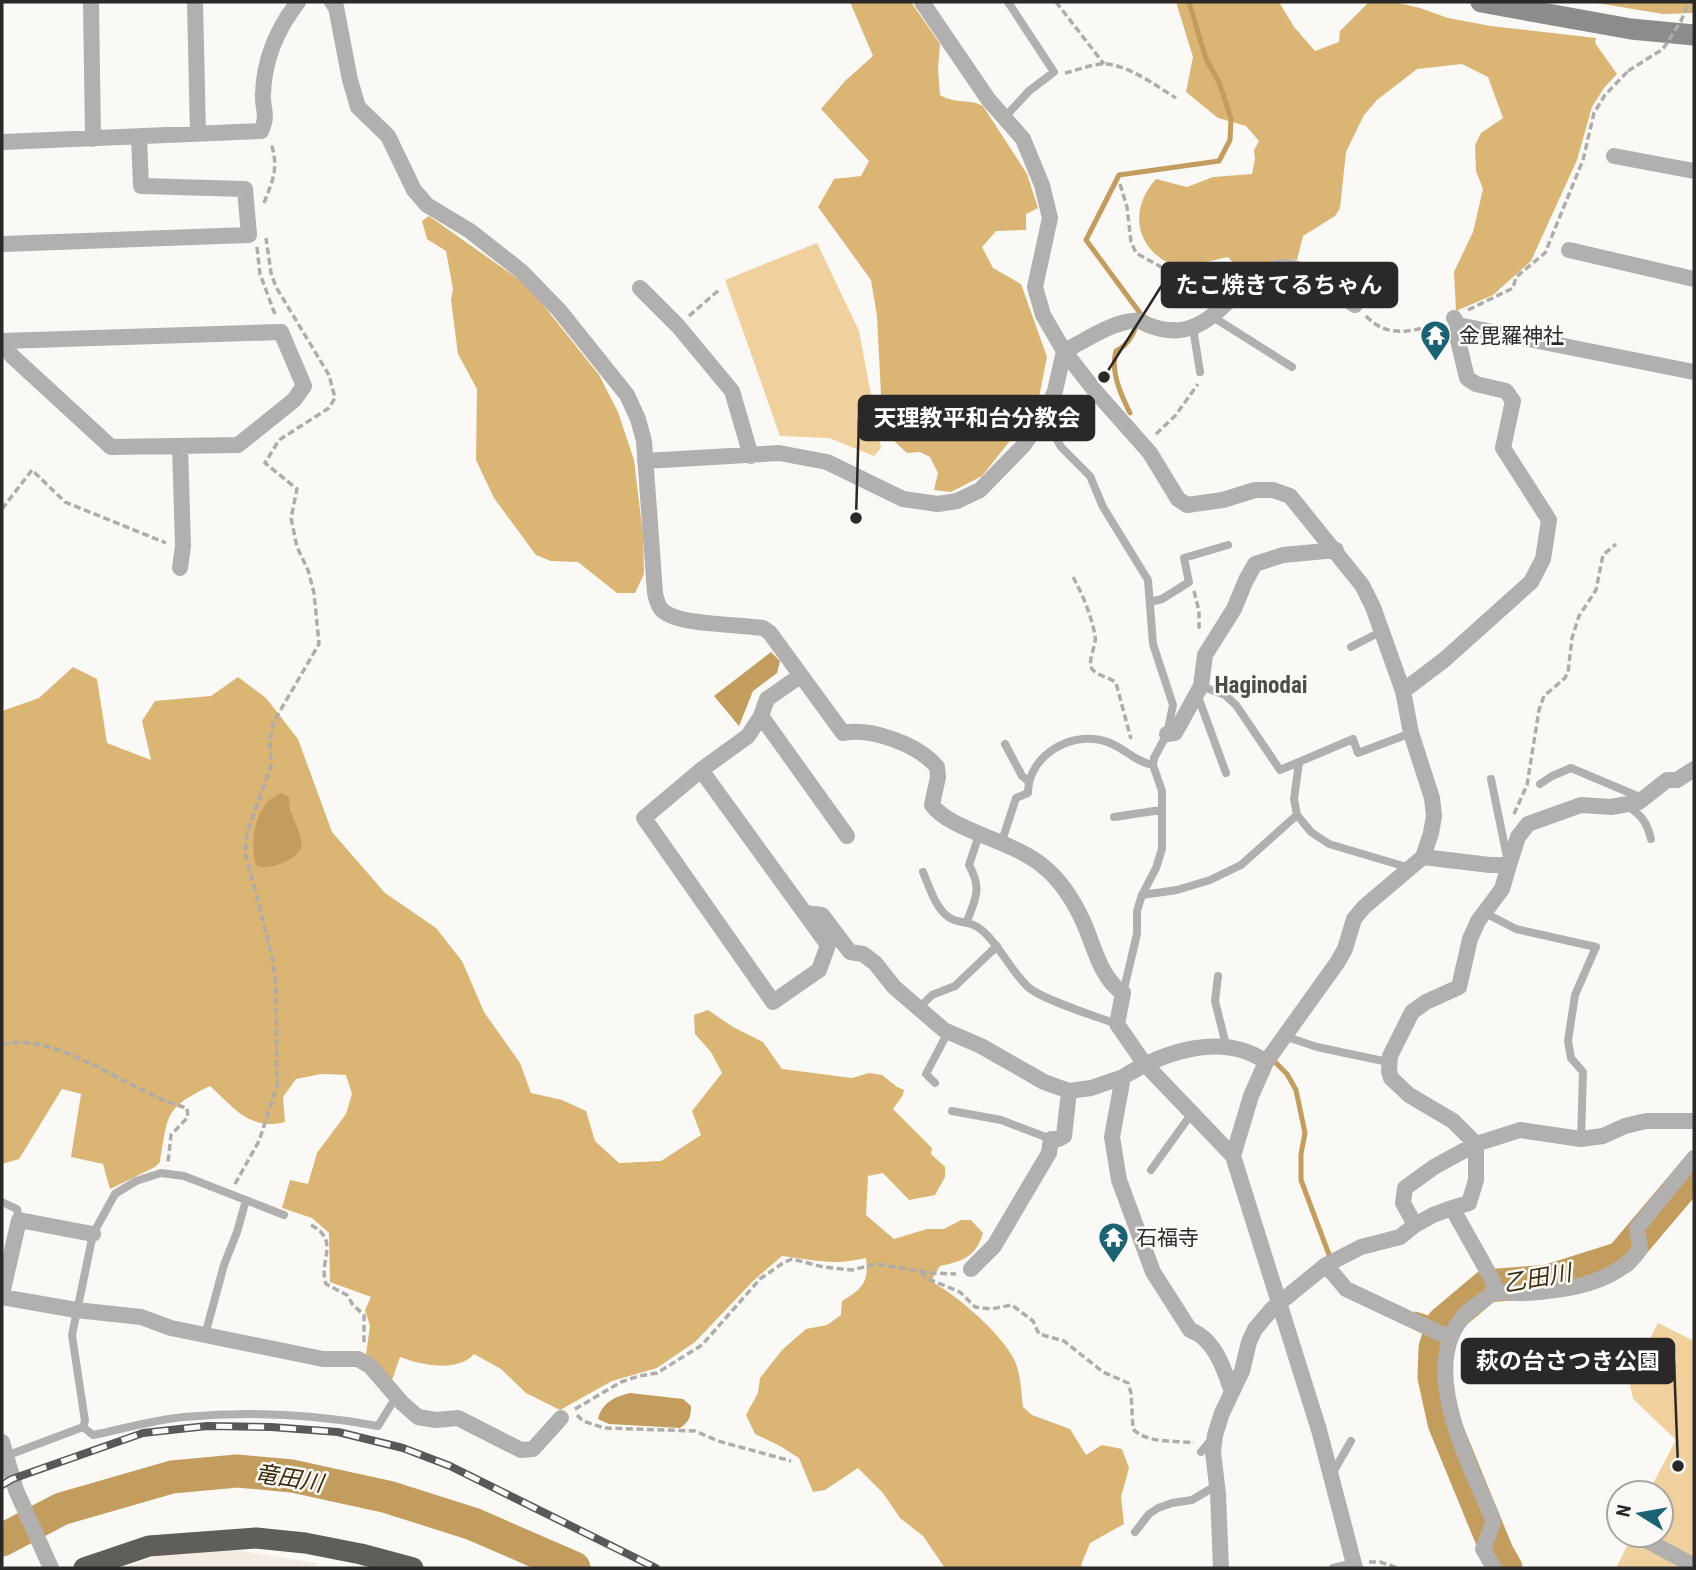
<svg xmlns="http://www.w3.org/2000/svg" width="1696" height="1570" viewBox="0 0 1696 1570" font-family="'Roboto Condensed','Noto Sans JP',sans-serif">
<style>
.built{fill:#f3ece2}
.green{fill:#f0d09c}
.forest{fill:#dbb574}
.water{fill:#c39d5d}
.lines{fill:none;stroke-linecap:round;stroke-linejoin:round}
.stream{stroke:#c39d5d;stroke-width:5}
.river{stroke:#c39d5d;stroke-width:33}
.path{stroke:#afadaa;stroke-width:3.5;stroke-dasharray:7 3.5;stroke-linecap:butt}
.lane{stroke:#b1b0ae;stroke-width:8}
.street{stroke:#b1b0ae;stroke-width:16}
.secondary{stroke:#8e8c8a;stroke-width:21}
.highway{stroke:#605e5b;stroke-width:21}
.rail-casing{stroke:#5a5857;stroke-width:8}
.rail{stroke:#fbf9f5;stroke-width:5;stroke-dasharray:16;stroke-linecap:butt}
.path-bridge{stroke:#afadaa;stroke-width:3.5;stroke-dasharray:7 3.5;stroke-linecap:butt}
.labels{text-anchor:middle;stroke-width:5;stroke-linejoin:round;paint-order:stroke}
.poi-label{font-size:21px;fill:#2a2928;stroke:#fbf9f5;text-anchor:start}
.neighbourhood-label{font-size:23px;font-weight:bold;fill:#4e4c49;stroke:#fbf9f5}
.water-label{font-size:23px;font-style:italic;fill:#3c2c0e;stroke:#fbf9f5}
.leader{fill:none;stroke:#2a2928;stroke-width:2.5}
.callout-dot{fill:#2a2928;stroke:#fbf9f5;stroke-width:2.5}
.callout{fill:#2a2928;stroke:#2a2928;stroke-width:2.5}
.callout-label{font-size:23px;text-anchor:middle;font-weight:bold;fill:#fff}
</style>
<rect width="100%" height="100%" fill="#fbf9f5"/>
<path class="built" d="M228,1549L317,1563L316,1568H122L160,1555Z"/>
<path class="green" d="M817,243L859,331L881,448L874,456L829,438L780,436L725,280Z
M1658,1323L1694,1341V1559L1650,1535H1661V1493H1648L1676,1440L1633,1399L1629,1380Z
M1631,1538L1686,1568H1616Z"/>
<path class="forest" d="M850,2H911L940,44L938,69L940,95C957,105 969,98 983,106L1027,174L1038,208L1026,214V230L996,231L982,247L993,268L1021,284L1047,357L1037,407L982,476L951,492L934,490L938,473L930,457L920,452L907,453L892,439L881,395L877,316L871,280L818,207L834,179L861,176L869,161L821,109L845,81L873,56Z
M1176,2H1279L1294,27L1315,51L1339,42L1340,31L1369,2H1394L1420,8L1448,18L1491,26L1596,38L1595,43L1617,74L1604,88L1592,107L1577,160L1531,261L1493,295L1456,311L1454,272L1473,232L1483,189L1476,171L1475,145L1481,133L1503,118L1488,77L1462,64L1417,69L1377,100L1364,115L1346,152L1340,208L1335,216L1303,236L1297,260C1274,256 1263,272 1240,271L1228,257C1210,261 1191,267 1173,264C1166,263 1159,257 1154,253C1132,231 1136,201 1156,179L1187,187L1213,177L1252,174L1255,159L1254,150L1259,141L1246,126L1218,118L1186,92L1193,57Z
M1591,2H1694V13L1663,14Z
M429,216L528,286L599,375L618,412L634,460L643,535L644,574L635,593H617L578,562L551,561L536,555L494,498L476,460L477,389L458,354L451,300L453,289L446,251L427,239L422,221Z
M73,667L97,679L107,743L151,760L142,721L155,701L211,696L238,677L266,698L298,739L332,832L385,893L436,928L462,961L484,1012L520,1063L531,1093L562,1100L586,1111L595,1141L619,1163L661,1161L701,1135L692,1111L722,1073L711,1052L695,1034L694,1015L708,1010L733,1027L763,1042L782,1069L852,1078L869,1073L882,1075L897,1087L904,1090L903,1095L893,1109L932,1148L931,1154L945,1167V1177L935,1195L909,1200L883,1173L868,1176L866,1215L894,1239L927,1229H944L961,1220H971L983,1233C976,1257 963,1261 940,1266L931,1281C957,1296 995,1328 1011,1354C1021,1369 1021,1390 1023,1407L1032,1415L1070,1429L1086,1455L1102,1445L1122,1449L1129,1468L1121,1497L1124,1524L1090,1543L1081,1565L1083,1568H945L923,1536L900,1518L883,1493L858,1468L825,1490L813,1492L799,1458L780,1446L755,1434L746,1415L758,1393L760,1378L782,1350L806,1329L827,1325L841,1315L842,1301C862,1289 869,1283 866,1258C831,1266 816,1260 782,1256L754,1280L695,1342L657,1368L612,1381L560,1410L526,1393L501,1369L474,1354C457,1373 421,1365 400,1357L391,1383L366,1354L370,1326L365,1310L371,1297L330,1282L329,1233L312,1218L282,1208L290,1180L308,1184L317,1153L346,1114L352,1094L346,1075L321,1074L296,1079L283,1097L285,1122C250,1131 234,1108 210,1086C164,1108 168,1115 160,1162L155,1167L110,1189L103,1164L71,1157L81,1094L62,1089L19,1159L2,1164V711L39,698Z"/>
<path class="water" d="M771,652L780,661L777,673L753,691L739,726L714,696Z
M282,793L289,797C287,815 304,831 301,849C292,861 275,868 260,867L256,865C249,842 255,801 282,793Z
M630,1393L683,1399L691,1406C691,1417 689,1422 680,1428L609,1424L598,1419C602,1403 614,1397 630,1393Z"/>
<g class="lines">
<path class="stream" d="M1130,413C1121,395 1110,371 1116,351C1131,344 1136,328 1140,313L1086,240L1119,175L1219,161L1230,140L1231,119L1219,82L1206,59L1189,2
M1274,1061L1287,1074L1296,1090L1305,1133L1301,1154V1180L1331,1260
M1416,1314L1443,1323"/>
<path class="river" d="M2,1540L61,1509L172,1477L237,1471L292,1476L388,1497L473,1524L574,1568
M1506,1568L1497,1552L1444,1423L1434,1377L1435,1348L1443,1323L1487,1286L1548,1281L1621,1258L1694,1172"/>
<path class="path" d="M1056,2L1104,64
M1065,73C1078,70 1092,64 1104,64C1127,64 1158,87 1176,98
M1120,184L1127,207L1131,242L1136,253L1179,277L1198,284L1226,282
M264,203C273,180 279,168 271,143
M257,247L260,274L276,317
M1468,310L1513,288L1516,277L1545,253L1583,160L1594,113L1605,95L1628,71
M689,316L719,290
M1366,316C1388,339 1411,331 1439,324
M1156,434L1175,416L1198,384
M2,509L32,470L65,502L166,543
M1073,577C1083,595 1091,615 1095,635C1097,647 1087,658 1092,669C1097,676 1110,677 1116,683L1131,739
M1194,591L1199,611V627L1203,630
M1514,814L1527,785L1539,710L1544,696L1565,678L1568,672L1572,638L1579,616L1596,590L1603,555L1616,544
M2,1044C62,1032 129,1093 187,1108L188,1117L171,1135L168,1162
M235,1184L259,1141L277,1087L276,985L272,956L245,852L247,833L271,766L270,741L273,723L319,644L314,593L308,570L297,547L291,518L297,489L265,463L279,440L329,408L335,398L329,375L276,287L271,273L266,238
M311,1225C341,1241 318,1260 326,1284L347,1295L353,1305L364,1315V1344
M921,1272L926,1278L960,1292L975,1307L991,1309L1012,1305L1033,1321L1039,1334L1064,1341L1103,1372L1128,1383L1131,1393L1133,1429C1147,1444 1175,1440 1194,1443
M575,1409L621,1382L639,1376L657,1373L702,1345L760,1279L783,1263L792,1259L823,1267L852,1270L876,1264L932,1273L956,1274
M577,1415L583,1421L604,1428L695,1431L718,1441L791,1461
M1369,1562H1380L1398,1568"/>
<path class="lane" d="M1004,118L1029,91L1054,72L1008,2
M1213,317L1292,367
M1193,328L1200,372
M1044,416L1061,447L1090,476L1103,507L1148,580L1153,644L1173,705L1167,734L1154,758L1153,765L1162,791V849L1156,868L1142,895L1137,911V934L1123,993
M1150,602L1162,599L1189,582L1184,558L1228,545
M1351,647L1382,631
M1197,694L1226,773
M1005,744L1022,776L1028,781
M1299,762L1353,739L1358,753L1411,733
M1491,779L1508,862
M1540,784L1552,776L1571,768L1642,798
M1627,806C1642,815 1647,823 1651,839
M1297,815L1311,832L1329,844L1410,868
M1114,817L1161,810
M1002,841L1016,798L1028,793C1028,754 1075,728 1110,743C1127,750 1134,761 1153,765
M923,872C929,886 936,910 950,918C962,925 970,919 984,932C1001,948 1011,971 1028,987C1041,999 1097,1017 1117,1024
M1142,895L1177,890L1210,880L1241,865L1297,815L1294,799L1299,762L1280,770L1236,705L1225,695L1201,686
M1485,913L1516,929L1596,947L1575,995L1568,1041L1571,1058L1583,1072L1581,1139
M967,921C976,898 982,888 969,865L980,832
M1218,976L1215,1001L1226,1045
M919,1008L932,995L955,986L997,946
M1284,1036L1317,1047L1388,1062
M935,1083L926,1074L948,1032
M952,1111L1001,1120L1051,1139
M1151,1170L1192,1113
M2,1202L17,1209L19,1220
M205,1335L224,1265L237,1232L246,1200
M83,1427L93,1435C123,1429 153,1420 184,1417C248,1411 314,1414 378,1426L396,1397
M1201,1452L1211,1440
M6,1456L83,1427L85,1421L72,1335L93,1234L115,1194L136,1181L161,1173L184,1176L284,1215
M1331,1476L1351,1441
M1135,1532L1149,1514L1158,1508L1172,1503L1192,1500L1217,1485
M1333,1568L1354,1563"/>
<path class="street" d="M91,2L93,139
M195,2L198,134
M332,2L336,7L350,80L358,107L388,136L414,190L427,205L470,231L521,271L559,310L627,395L638,419L644,441L655,593C656,598 658,605 661,609C675,625 732,624 753,627L763,628L770,633L843,733C871,727 919,745 937,767L938,777L932,805C951,831 1015,841 1044,867C1060,880 1073,900 1082,919C1094,944 1099,977 1123,993L1117,1024L1144,1063L1233,1156
M922,2L988,99L1023,139L1042,185L1050,218L1035,287L1043,315L1064,351L1096,392L1150,453L1178,499L1187,505L1223,500L1255,490H1273L1290,496L1362,585L1373,607L1403,691L1411,733L1432,798L1434,816L1431,833L1423,857L1364,907L1354,919L1345,949L1337,963L1266,1062L1251,1096L1233,1156L1319,1430L1355,1568
M2,142L261,131C269,114 262,110 263,94C264,59 277,29 298,2
M1614,156L1694,171
M2,244L249,235L245,189L141,186L139,137
M1569,250L1694,279
M640,288L678,326L732,391L751,456
M1454,318L1458,325L1694,372
M2,341L281,332L304,386L294,400L238,445L111,447L12,356L2,342
M645,461L779,453L827,462L903,499L938,504L957,501L980,490L1023,446L1044,416L1055,391L1064,351C1083,342 1118,318 1139,321C1142,321 1145,324 1148,325C1164,331 1180,333 1195,326C1225,314 1252,267 1284,267C1309,267 1335,292 1355,305
M180,568L183,546L180,446
M1403,691L1444,660L1531,582L1543,559L1549,520L1503,448L1513,401L1506,391L1476,384L1467,378L1457,336L1458,325
M761,716L847,836
M1167,734L1175,733L1201,686L1205,655L1234,609L1246,580L1255,564L1283,555L1336,550
M701,770L828,945L819,970L773,1002L644,818L701,770L748,736L761,716L767,699L800,676
M1423,857L1490,865H1509L1518,837L1528,824L1581,805L1611,807L1639,802L1667,780H1677L1694,769
M805,913L822,915L850,952L863,954L875,963L894,987L944,1030L981,1046L1044,1082L1069,1091
M1452,1208L1469,1203L1476,1180V1144L1520,1130L1581,1139L1603,1136L1625,1126L1646,1121H1694
M1415,1225L1403,1203L1405,1188L1434,1167L1476,1144L1453,1121L1409,1095L1391,1078L1389,1071L1390,1056L1412,1012L1426,1002L1459,987L1470,939L1478,921L1502,889L1509,865
M1326,1265L1361,1247L1400,1237L1415,1225L1433,1215L1452,1208L1493,1281L1494,1293
M971,1269L994,1246L1049,1153L1051,1139H1059L1064,1136L1069,1091L1091,1088L1123,1077
M2,1294L19,1220L93,1234
M2,1297L76,1310L141,1317L171,1328L323,1359H358L370,1366L402,1403L418,1417L436,1420L458,1418L521,1450L533,1449L561,1418
M1232,1392C1224,1369 1215,1339 1190,1330L1153,1272L1119,1180L1112,1137L1123,1077C1163,1052 1223,1031 1266,1062
M2,1442L16,1490L51,1568
M1636,1535L1691,1564L1692,1568
M1221,1568L1218,1494L1213,1452L1215,1435L1222,1413L1242,1371L1249,1342L1255,1329L1272,1309L1326,1265L1346,1289L1450,1338
M1494,1568L1483,1549L1493,1523L1492,1517C1468,1461 1410,1353 1475,1306C1481,1303 1487,1296 1493,1294C1502,1290 1515,1294 1525,1293C1563,1291 1617,1284 1640,1249L1637,1228L1694,1158"/>
<path class="secondary" d="M1481,2L1631,29L1694,35"/>
<path class="highway" d="M84,1568L149,1546L256,1538L305,1543L361,1554L413,1568"/>
<defs>
<path id="rail" d="M2,1485L12,1479L143,1433L207,1426L271,1427L338,1432L403,1448L450,1466L656,1568"/>
</defs>
<use href="#rail" class="rail-casing"/>
<use href="#rail" class="rail"/>
<path class="path-bridge" d="M1628,71L1663,49L1681,21L1689,2"/>
</g>
<defs>
<symbol id="temple-pin" viewBox="-11 -11 22 30"><path d="M0 17L-7.5 6A9.5 9.5 0 1 1 7.5 6Z" fill="#1b6272" stroke="#fbf9f5"/><path d="M0-6L5-2H3V0L6.5 2.5H4V6H1.5V3h-3V6H-4V2.5H-6.5L-3 0V-2H-5Z" fill="#fff"/></symbol>
</defs>
<g fill-rule="evenodd">
<use href="#temple-pin" x="1418" y="318" width="35" height="47"/>
<use href="#temple-pin" x="1096" y="1220" width="35" height="47"/>
</g>
<g class="labels">
<g class="poi-label">
<text x="1459" y="343">金毘羅神社</text>
<text x="1136" y="1245">石福寺</text>
</g>
<g class="neighbourhood-label">
<text x="1261" y="693">Haginodai</text>
</g>
<g class="water-label">
<text transform="translate(1537 1278) rotate(-10)" y="8">乙田川</text>
<text transform="translate(289 1478) rotate(9)" y="8">竜田川</text>
</g>
</g>
<path class="leader" d="M1104 377L1162 285M856 518L859 418M1678 1466L1674 1361"/>
<g class="callout-dot">
<circle cx="1104" cy="377" r="7"/>
<circle cx="856" cy="518" r="7"/>
<circle cx="1678" cy="1466" r="7"/>
</g>
<g class="callout">
<rect x="1162" y="263" width="235" height="44" rx="7"/>
<rect x="859" y="396" width="235" height="44" rx="7"/>
<rect x="1462" y="1339" width="212" height="44" rx="7"/>
</g>
<g class="callout-label">
<text x="1279" y="293">たこ焼きてるちゃん</text>
<text x="977" y="426">天理教平和台分教会</text>
<text x="1568" y="1369">萩の台さつき公園</text>
</g>
<rect width="1696" height="1570" fill="none" stroke="#2a2928" stroke-width="7"/>
<g transform="translate(1640 1514) rotate(281)"><circle r="33" fill="#fbf9f5" stroke="#a7a6a3" stroke-width="2"/>
<path d="M0-5L12 26L0 18L-12 26Z" fill="#1b6272"/>
<text y="-10" font-size="19" font-weight="bold" text-anchor="middle" fill="#2a2928">N</text>
</g>
</svg>
